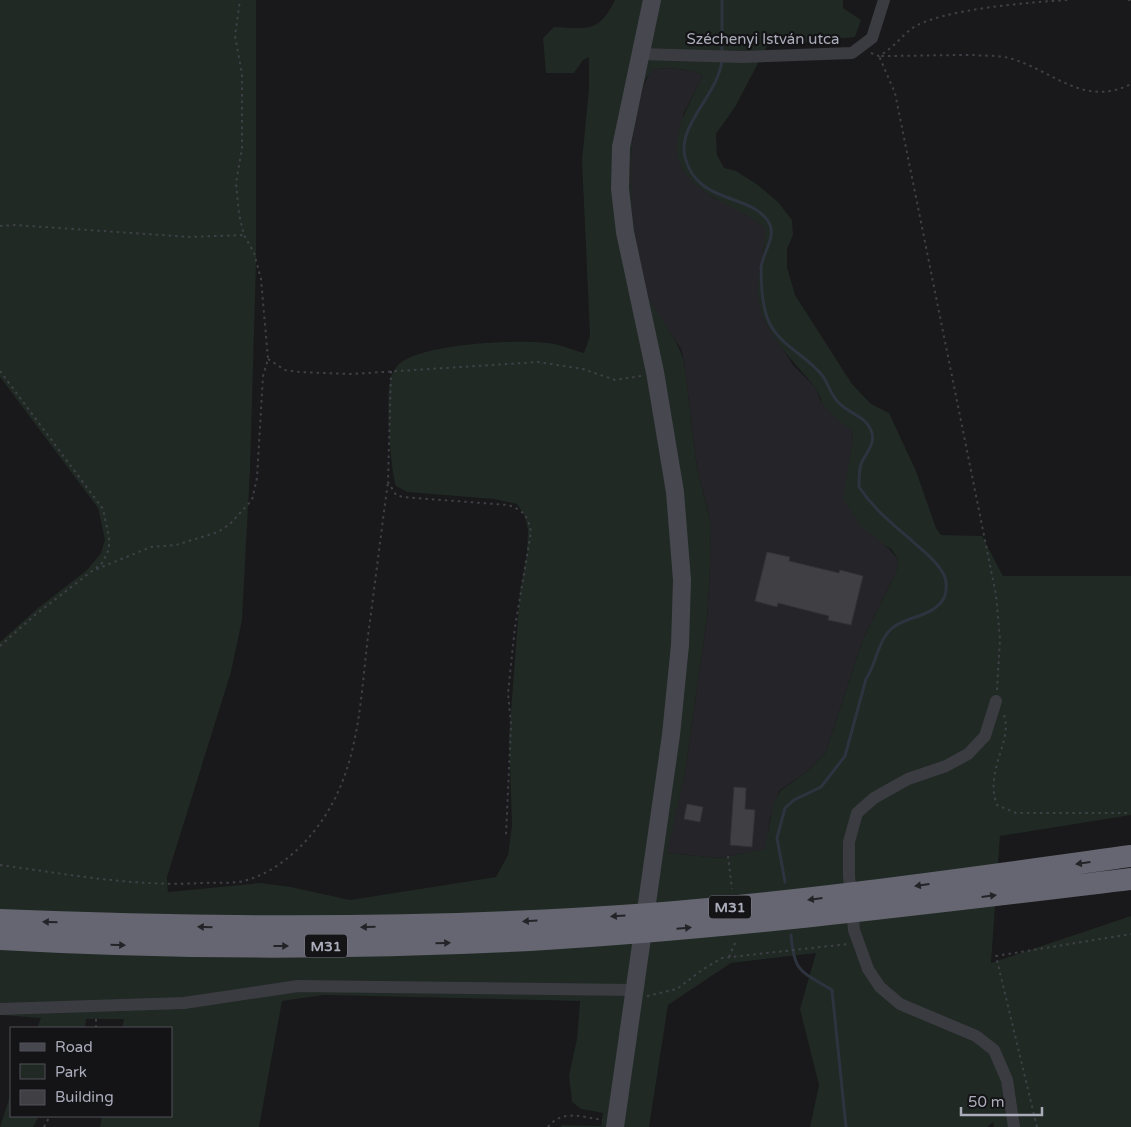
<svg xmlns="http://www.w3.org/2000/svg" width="1131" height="1127" viewBox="0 0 1131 1127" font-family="'Varela Round',sans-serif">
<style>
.built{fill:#252428}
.green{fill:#202923;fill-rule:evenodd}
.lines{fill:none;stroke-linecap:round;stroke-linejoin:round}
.stream{stroke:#2e343f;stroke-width:3}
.building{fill:#404044;stroke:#333236}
.path{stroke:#3f4047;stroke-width:2;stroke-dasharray:2.5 4;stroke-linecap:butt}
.street{stroke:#3b3b42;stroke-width:12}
.secondary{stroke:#474750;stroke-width:18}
.highway{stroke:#656671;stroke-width:22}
.oneway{fill:#242428}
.labels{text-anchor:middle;stroke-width:4.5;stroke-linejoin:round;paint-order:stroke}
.shield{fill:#141316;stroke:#7d7e89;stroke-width:1}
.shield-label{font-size:14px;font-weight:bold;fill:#aaacba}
.street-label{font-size:15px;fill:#aaacba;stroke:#141316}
</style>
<rect width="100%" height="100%" fill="#19181a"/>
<path class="built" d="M671,68L693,71L703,75L683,115L712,197L745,212L766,228V238L759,273L771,330L793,365L817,389L820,400L852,430L853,439L844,499L898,559L897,570L862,642L826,752L809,770L779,791L770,818L766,849L720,858L666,853L685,773L707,618L710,567L711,523L697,468L684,362L681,349L651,304L642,282L631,209L630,167L634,124L644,85L650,72L655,69Z"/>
<path class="green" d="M0,0H256V264L250,470L242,620L231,672L167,877L168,892L260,883L291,887L350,900L496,877L508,855L512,825L509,738L520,592L527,554L528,530L525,516L517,504L494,499L407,492L396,486C390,467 385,395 391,377C392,373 396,367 399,364C422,344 516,339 547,343C560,344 572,350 584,353L590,336L582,160L589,88V57L583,60L574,73H546L543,38L554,27C588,28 598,34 615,0H843V8L861,20L855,37L767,46L735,107L716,134L717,155L724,168L736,171L758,185L778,202L792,220L793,235L787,249V267L795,295L852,384L871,404L889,413L916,471L936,528L941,535L982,536L1003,576H1131V815L1000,836L991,963L1131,916V1127H994L993,1122L987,1127H810L819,1085L800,1009L816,953L731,963L668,1005L649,1127H561L562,1125L601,1126L603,1113L581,1109L572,1102L569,1075L577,1039L580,1001L324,995L282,1001L259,1127H100L102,1116H171V1028H122L124,1019H86L85,1028H37L41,1018L0,1015V642L38,608L87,570L101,553L105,540L98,508L0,377ZM671,68L693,71L703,75C680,123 654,162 713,197C731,208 749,214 765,228C767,250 757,271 758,293C760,331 793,360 815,387C819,392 820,399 823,404C830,415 841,422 852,430L853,439L843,499L861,527L892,550L898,559L897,570L862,642L826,752L809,770L780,791L773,805L765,849L720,858L667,853L685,773L707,618L710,567L711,523L697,468L684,362C677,334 652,312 643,284C639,271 638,256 636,243C629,195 628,149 639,102C642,92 643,81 650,73C654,67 664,69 671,68Z
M11,1093V1116H39L33,1127H0Z"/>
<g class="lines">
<path class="stream" d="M722,0V53
M722,59C720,93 677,124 685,157C697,205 748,192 768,221C778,236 762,253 761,268C761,283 762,303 767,317C776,344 805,354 821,374C829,383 830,395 839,403C849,414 867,416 872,433C875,445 865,454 861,464C859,471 859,479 859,487C873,508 891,523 910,539C922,550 937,561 944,575C947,581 947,592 944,598C933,617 911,615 895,626C878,637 877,663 866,679L845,756L821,787L794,800L785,808L777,838L785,882
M791,935C794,973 801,971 832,990L846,1127"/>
</g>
<path class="building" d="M767,552L790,557L789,561L839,573L840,570L863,576L851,625L828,620L829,616L778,603L777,607L755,601Z
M734,787L746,788L745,809L755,810L752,847L730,845Z
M687,804L703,807L700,822L684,819Z"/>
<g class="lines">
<path class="path" d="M1128,0H1131
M871,53L879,56C892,49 900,38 911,29C939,9 1032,2 1069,0
M0,226L15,225L190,237L244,235
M268,359L285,370L300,372L352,374L538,362L583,369L615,380L641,376
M0,371L103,509L109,537V549L103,562L94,570
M391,371L388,482L396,495L403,497L508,505C523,510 528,516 531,532L515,627L508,693L511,725L506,835
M0,646L35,615L92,571L151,547L176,545L218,532L230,524L252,500L257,478L263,376L268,359L261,279L254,253L244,235L239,214L236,183L242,148V74L235,36L240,0
M997,690L1000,639L996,595L895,93L879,56C910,56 940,55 971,55C983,56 997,55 1009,58C1053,70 1083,108 1131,84
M1004,715C1013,742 984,771 997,805L1016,813H1131
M728,856L732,889
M0,865C67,874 134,887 202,883C216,882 231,884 244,881C266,875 285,862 301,846C359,787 359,712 368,636C375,584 381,533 388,482
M729,957L736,941
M647,996L677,989L702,970L722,958L848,944
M96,1028V1018
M44,1127L50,1116
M548,1127C562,1109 582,1117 603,1120
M1037,1127L996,956L1131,934"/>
<path class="street" d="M640,54L743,57L852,53L872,38L884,0
M996,701L985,736L968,754L946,766L908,779L874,798L857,813L849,842V876L854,930L868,969L880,987L900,1004L976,1036L994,1050L1007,1080L1014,1127
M0,1009L184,1003L298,986L634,990"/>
<path class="secondary" d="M615,1127L671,735L680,645L682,580L675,492L655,372L625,232L620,189L621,147L652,0"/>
<path class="highway" d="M0,920C217,929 433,930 650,914C811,901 971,878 1131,856
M0,939C176,949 353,949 530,940C731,928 931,903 1131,879"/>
</g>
<defs><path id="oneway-solid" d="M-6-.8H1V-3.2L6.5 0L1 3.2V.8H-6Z" transform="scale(1.25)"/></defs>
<g class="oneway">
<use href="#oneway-solid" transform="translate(1083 863) rotate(172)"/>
<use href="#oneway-solid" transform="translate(922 885) rotate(172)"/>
<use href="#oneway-solid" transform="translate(989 896) rotate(-7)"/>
<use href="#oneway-solid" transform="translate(815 899) rotate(173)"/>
<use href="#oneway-solid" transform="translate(618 916) rotate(176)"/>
<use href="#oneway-solid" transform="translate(530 921) rotate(177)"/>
<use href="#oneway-solid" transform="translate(50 922) rotate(-178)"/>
<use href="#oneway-solid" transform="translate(205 927) rotate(-179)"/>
<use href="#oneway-solid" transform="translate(368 927) rotate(179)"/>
<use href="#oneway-solid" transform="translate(684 928) rotate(-5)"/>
<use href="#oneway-solid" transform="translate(443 943) rotate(-2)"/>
<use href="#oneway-solid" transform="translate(118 945) rotate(2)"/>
<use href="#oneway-solid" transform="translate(281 946)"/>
</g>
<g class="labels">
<g class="shield">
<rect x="709" y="895.5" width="42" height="23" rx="4"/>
<rect x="305" y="934.5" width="42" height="23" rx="4"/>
</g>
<g class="shield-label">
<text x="730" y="912">M31</text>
<text x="326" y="951">M31</text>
</g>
<g class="street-label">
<text x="763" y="44">Széchenyi István utca</text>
</g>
</g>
<rect x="10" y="1027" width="162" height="90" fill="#141316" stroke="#505058"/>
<rect x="20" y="1043" width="25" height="8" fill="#474750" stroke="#505058"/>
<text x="55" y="1052" font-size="15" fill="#aaacba">Road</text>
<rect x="20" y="1064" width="25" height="15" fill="#202923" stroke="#505058"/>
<text x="55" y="1077" font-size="15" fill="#aaacba">Park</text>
<rect x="20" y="1090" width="25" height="15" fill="#404044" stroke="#505058"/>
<text x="55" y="1102" font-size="15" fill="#aaacba">Building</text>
<path d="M961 1107v8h81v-8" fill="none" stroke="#aaacba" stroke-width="2.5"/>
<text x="968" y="1107" font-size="15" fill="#aaacba" stroke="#141316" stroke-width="4" paint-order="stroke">50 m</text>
</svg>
